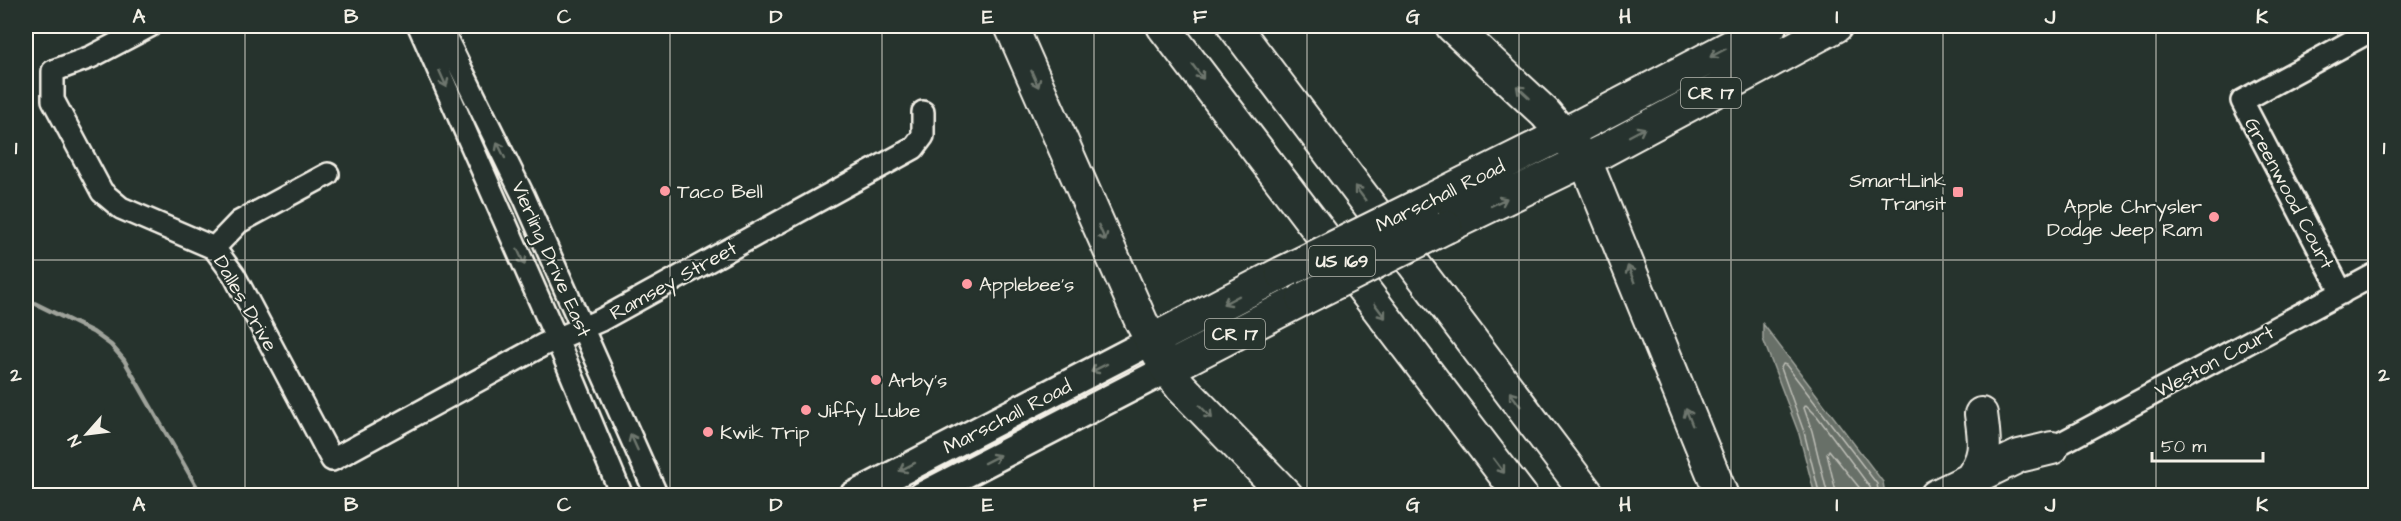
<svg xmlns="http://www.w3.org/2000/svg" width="2401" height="521" viewBox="0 0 2401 521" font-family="'Architects Daughter',sans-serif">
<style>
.water{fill:#676f68;stroke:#9fa39b;stroke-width:1.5}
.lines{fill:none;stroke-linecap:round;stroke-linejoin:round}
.shore{stroke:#bcbdb5;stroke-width:1.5}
.stream{stroke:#9fa39b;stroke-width:4.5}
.minor-casing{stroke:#f4f1e8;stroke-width:26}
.major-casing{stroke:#f4f1e8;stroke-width:32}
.highway-casing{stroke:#f4f1e8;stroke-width:36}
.minor{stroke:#26332d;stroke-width:21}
.major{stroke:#26332d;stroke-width:27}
.highway{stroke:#26332d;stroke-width:32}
.highway-bridge-casing{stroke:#f4f1e8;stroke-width:36;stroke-linecap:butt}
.highway-bridge{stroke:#26332d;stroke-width:32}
.oneway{stroke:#6e766e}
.grid{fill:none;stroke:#f4f1e8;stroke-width:1.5;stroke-opacity:0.55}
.poi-dot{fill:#ff9aa2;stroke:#26332d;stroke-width:2}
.labels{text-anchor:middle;stroke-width:4.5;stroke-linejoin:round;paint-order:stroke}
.shield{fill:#26332d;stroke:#b6b8b0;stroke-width:1.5}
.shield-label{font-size:18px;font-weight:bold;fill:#f4f1e8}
.poi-label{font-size:20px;fill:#f4f1e8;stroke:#26332d;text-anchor:start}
.street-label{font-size:20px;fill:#f4f1e8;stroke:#26332d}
.neatline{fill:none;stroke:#f4f1e8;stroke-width:2}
.grid-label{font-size:20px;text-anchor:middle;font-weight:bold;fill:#f4f1e8}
</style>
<rect width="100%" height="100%" fill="#26332d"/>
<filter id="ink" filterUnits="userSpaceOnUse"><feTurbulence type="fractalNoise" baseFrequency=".0167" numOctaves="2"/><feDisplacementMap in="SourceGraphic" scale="12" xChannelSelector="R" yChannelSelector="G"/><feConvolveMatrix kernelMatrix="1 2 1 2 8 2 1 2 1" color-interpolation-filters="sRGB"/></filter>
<g filter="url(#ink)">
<path class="water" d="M1763,324L1883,482L1885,495H1815L1799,434L1763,339Z"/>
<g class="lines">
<path class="shore" d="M1820,496L1804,432L1781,368L1783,364L1786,365L1877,484L1879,496
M1828,496L1812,431L1804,408L1806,405L1817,416L1870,487L1872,496
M1837,496L1827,454L1829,450L1862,491L1863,496"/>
<path class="stream" d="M26,299L93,332L111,345L124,360L202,496"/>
<defs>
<path id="minor" d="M150,26L91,57L53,71V100L102,192L121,208L214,248L234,275L332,460L543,345L601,320L914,148L923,136V112
M419,26L557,340L622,496
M440,26L524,197L657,496
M214,248L239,222L328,174
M2342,293L2242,101L2376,28
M2052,448L2376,274"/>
<path id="major" d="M853,496L1151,341
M922,496L1167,369"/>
<path id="highway" d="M1011,26L1141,321L1167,369L1181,387L1287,496
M1163,26L1521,496
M1234,26L1589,496
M1452,26L1545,113L1585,160L1722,496
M1426,202L1581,125L1770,26
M1446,227L1603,151L1836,26
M1151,341L1282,273
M1167,369L1303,299
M1969,481C1988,456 1985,443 1981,414
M1936,496L2019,456L2052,448"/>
</defs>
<use href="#minor" class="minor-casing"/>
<use href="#major" class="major-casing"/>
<use href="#highway" class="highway-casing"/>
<use href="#minor" class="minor"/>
<use href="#major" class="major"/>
<use href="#highway" class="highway"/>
<defs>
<path id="highway-bridge" d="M1282,273L1426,202
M1303,299L1446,227"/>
</defs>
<use href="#highway-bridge" class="highway-bridge-casing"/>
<use href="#highway-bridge" class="highway-bridge"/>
</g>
<defs><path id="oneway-shaft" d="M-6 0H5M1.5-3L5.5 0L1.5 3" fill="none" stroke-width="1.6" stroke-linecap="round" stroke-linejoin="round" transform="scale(1.5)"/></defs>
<g class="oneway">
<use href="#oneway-shaft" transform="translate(1718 53) rotate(152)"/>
<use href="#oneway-shaft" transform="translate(1198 72) rotate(53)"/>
<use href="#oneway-shaft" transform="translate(443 79) rotate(66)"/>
<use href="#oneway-shaft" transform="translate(1035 79) rotate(66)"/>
<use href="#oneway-shaft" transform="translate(1523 92) rotate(-137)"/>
<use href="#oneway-shaft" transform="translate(1637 132) rotate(-28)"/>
<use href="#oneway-shaft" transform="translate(501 150) rotate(-116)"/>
<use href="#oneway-shaft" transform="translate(1360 193) rotate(-127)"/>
<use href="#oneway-shaft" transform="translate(1499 202) rotate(-26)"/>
<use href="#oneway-shaft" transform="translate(1102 233) rotate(66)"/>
<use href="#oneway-shaft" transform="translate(521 257) rotate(66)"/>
<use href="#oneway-shaft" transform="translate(1631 274) rotate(-112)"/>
<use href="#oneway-shaft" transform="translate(1231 300) rotate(152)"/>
<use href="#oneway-shaft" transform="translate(1380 311) rotate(53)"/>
<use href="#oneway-shaft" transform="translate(1099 368) rotate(153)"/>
<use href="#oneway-shaft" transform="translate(1515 399) rotate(-127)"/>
<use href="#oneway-shaft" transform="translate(1206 412) rotate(46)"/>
<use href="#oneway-shaft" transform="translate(1689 417) rotate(-112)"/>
<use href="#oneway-shaft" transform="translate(634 442) rotate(-114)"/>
<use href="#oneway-shaft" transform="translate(992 459) rotate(-27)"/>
<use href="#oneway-shaft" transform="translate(1499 466) rotate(53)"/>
<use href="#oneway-shaft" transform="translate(907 467) rotate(153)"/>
</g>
</g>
<path class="grid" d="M245,26V496M458,26V496M670,26V496M882,26V496M1094,26V496M1307,26V496M1519,26V496M1731,26V496M1943,26V496M2156,26V496M26,260H2376"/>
<g class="poi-dot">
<circle cx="665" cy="191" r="6"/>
<rect x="1952" y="186" width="12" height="12" rx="3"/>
<circle cx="2214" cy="217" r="6"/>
<circle cx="967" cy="284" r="6"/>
<circle cx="876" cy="380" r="6"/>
<circle cx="806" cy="410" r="6"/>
<circle cx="708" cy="432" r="6"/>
</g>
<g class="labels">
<g class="shield">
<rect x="1681" y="78" width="60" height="30" rx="4.5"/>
<rect x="1309" y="246" width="66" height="30" rx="4.5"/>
<rect x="1205" y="319" width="60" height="30" rx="4.5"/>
</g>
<g class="shield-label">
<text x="1711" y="99">CR 17</text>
<text x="1342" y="267">US 169</text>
<text x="1235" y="340">CR 17</text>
</g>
<g class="poi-label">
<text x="1946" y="187" text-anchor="end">SmartLink<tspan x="1946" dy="23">Transit</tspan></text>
<text x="677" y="198">Taco Bell</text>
<text x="2202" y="213" text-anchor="end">Apple Chrysler<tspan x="2202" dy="23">Dodge Jeep Ram</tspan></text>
<text x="979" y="291">Applebee's</text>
<text x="888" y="387">Arby's</text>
<text x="818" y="417">Jiffy Lube</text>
<text x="720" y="439">Kwik Trip</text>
</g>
<g class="street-label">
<text transform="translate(2290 193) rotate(62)" y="7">Greenwood Court</text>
<text transform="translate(1440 195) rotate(-26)" y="7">Marschall Road</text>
<text transform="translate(552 259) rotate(66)" y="7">Vierling Drive East</text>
<text transform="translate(673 280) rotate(-29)" y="7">Ramsey Street</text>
<text transform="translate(246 303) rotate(60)" y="7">Dalles Drive</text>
<text transform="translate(2214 361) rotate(-28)" y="7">Weston Court</text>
<text transform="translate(1007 416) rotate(-27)" y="7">Marschall Road</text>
</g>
</g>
<rect width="2401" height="521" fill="none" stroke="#26332d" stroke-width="66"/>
<g transform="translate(87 434) rotate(242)" stroke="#26332d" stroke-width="4.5" paint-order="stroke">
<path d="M0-4.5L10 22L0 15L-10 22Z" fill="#f4f1e8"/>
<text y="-9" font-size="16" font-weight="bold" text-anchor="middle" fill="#f4f1e8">N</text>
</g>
<path d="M2152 452v9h111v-9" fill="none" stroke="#f4f1e8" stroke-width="3"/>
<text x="2161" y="452" font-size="18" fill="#f4f1e8" stroke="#26332d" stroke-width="4.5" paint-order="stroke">50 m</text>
<rect x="33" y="33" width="2335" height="455" class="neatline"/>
<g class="grid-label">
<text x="139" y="23">A</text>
<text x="351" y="23">B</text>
<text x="564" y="23">C</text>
<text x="776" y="23">D</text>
<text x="988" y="23">E</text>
<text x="1200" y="23">F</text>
<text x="1413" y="23">G</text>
<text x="1625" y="23">H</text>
<text x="1837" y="23">I</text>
<text x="2050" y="23">J</text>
<text x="2262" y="23">K</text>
<text x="16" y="154">1</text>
<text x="2384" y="154">1</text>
<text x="16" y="381">2</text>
<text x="2384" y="381">2</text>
<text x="139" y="511">A</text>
<text x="351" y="511">B</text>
<text x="564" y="511">C</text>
<text x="776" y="511">D</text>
<text x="988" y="511">E</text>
<text x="1200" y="511">F</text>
<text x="1413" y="511">G</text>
<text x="1625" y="511">H</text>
<text x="1837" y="511">I</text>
<text x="2050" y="511">J</text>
<text x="2262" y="511">K</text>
</g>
</svg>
